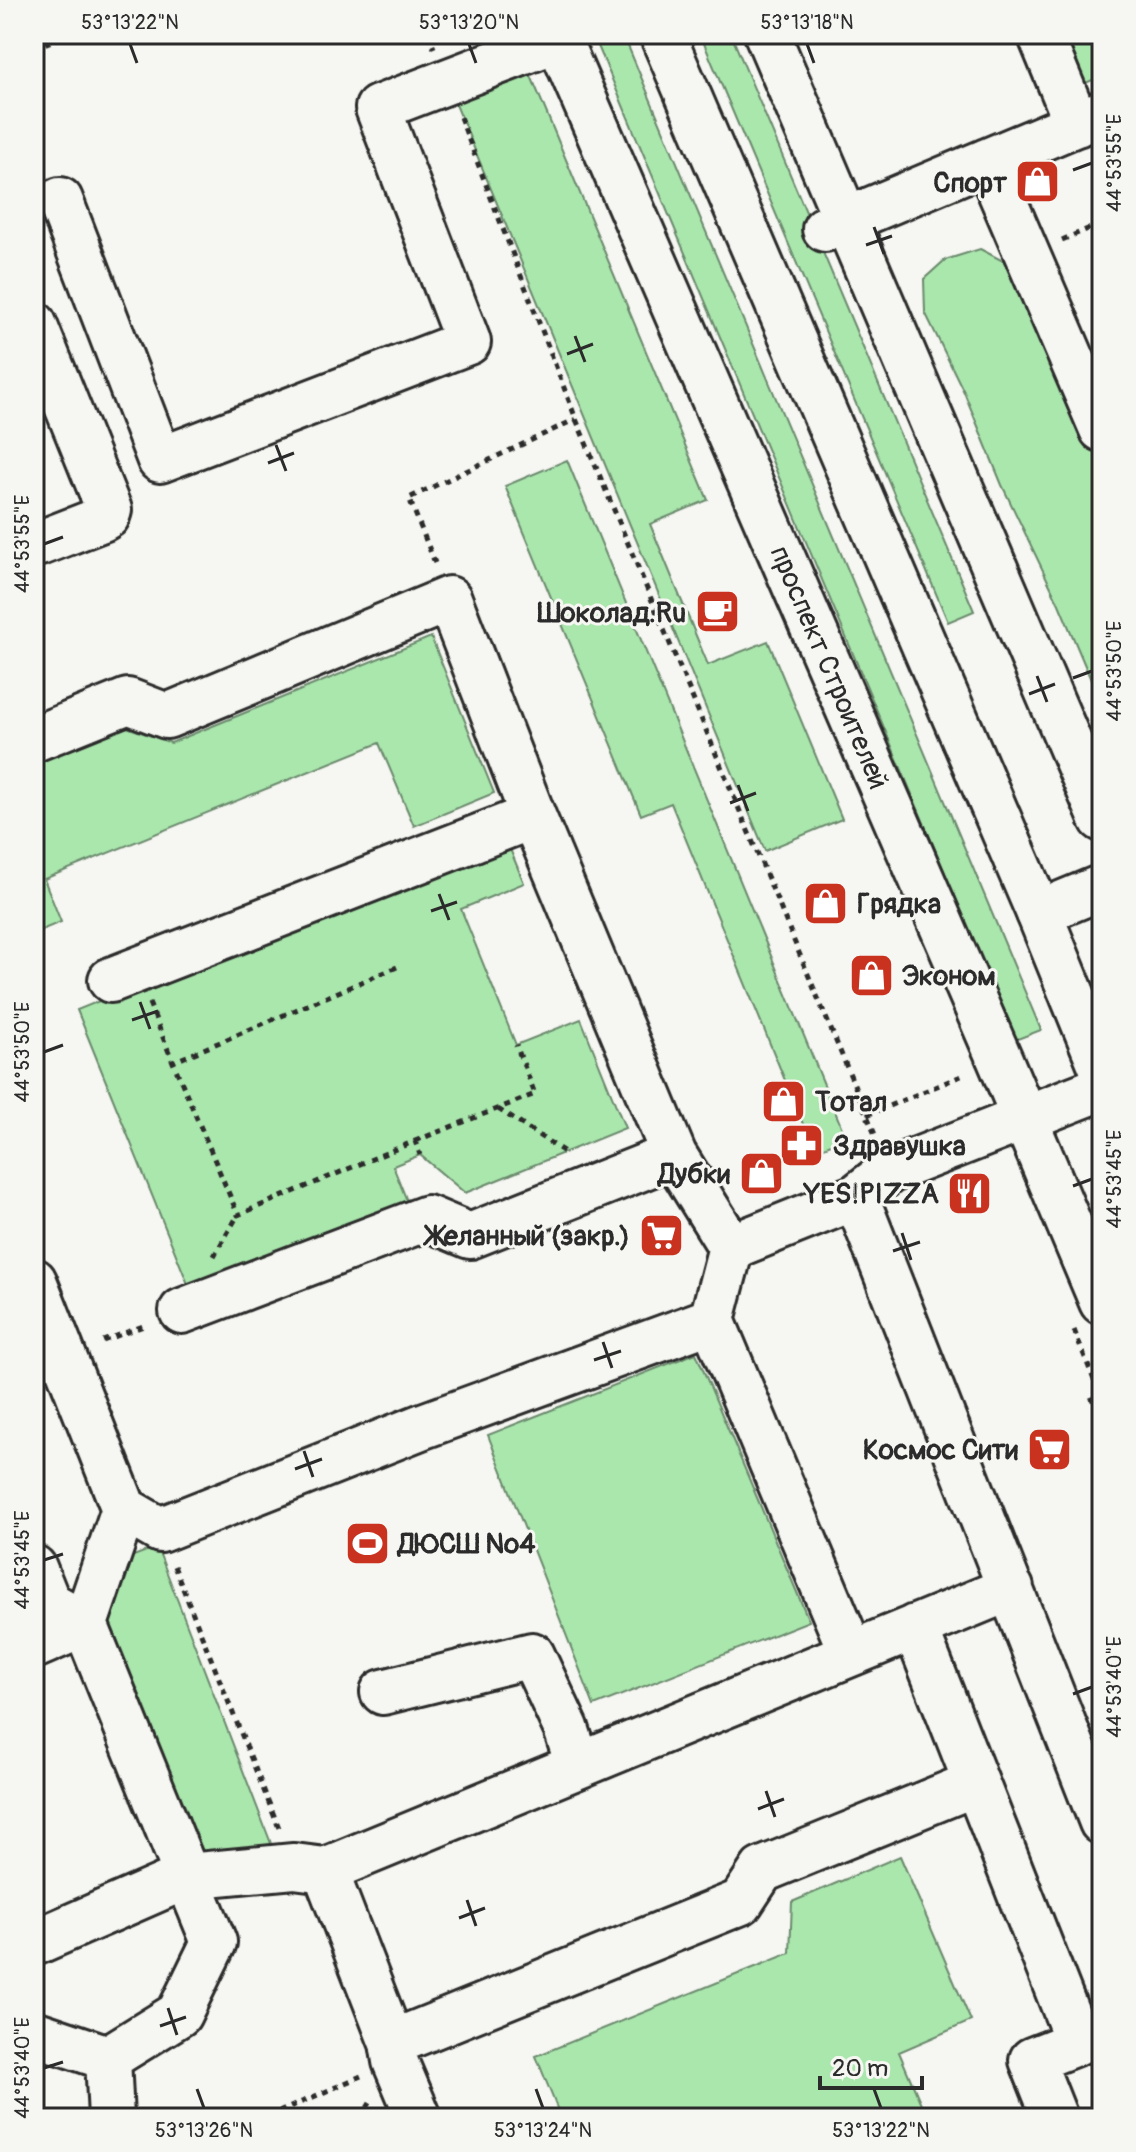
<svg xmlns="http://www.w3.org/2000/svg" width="1136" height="2152" viewBox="0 0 1136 2152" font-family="Pangolin,sans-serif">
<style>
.green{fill:#aae7ad;stroke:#6a896c;stroke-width:2}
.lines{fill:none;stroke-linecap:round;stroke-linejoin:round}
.minor-casing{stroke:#2b2b2b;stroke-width:50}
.major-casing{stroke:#2b2b2b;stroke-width:50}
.path{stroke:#2b2b2b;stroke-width:5;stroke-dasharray:6 6;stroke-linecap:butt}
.minor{stroke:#f6f6f2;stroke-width:44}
.major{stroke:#f6f6f2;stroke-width:44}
.ticks{fill:none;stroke:#2b2b2b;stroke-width:3}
.labels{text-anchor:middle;stroke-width:6;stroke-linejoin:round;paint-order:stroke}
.poi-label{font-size:28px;font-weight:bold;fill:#2b2b2b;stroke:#f6f6f2;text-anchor:end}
.street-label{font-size:28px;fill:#2b2b2b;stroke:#f6f6f2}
.neatline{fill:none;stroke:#2b2b2b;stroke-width:3}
.ticks-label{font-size:20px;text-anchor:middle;fill:#2b2b2b}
</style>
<rect width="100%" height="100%" fill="#f6f6f2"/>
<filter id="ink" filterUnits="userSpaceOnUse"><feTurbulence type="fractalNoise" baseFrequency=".0125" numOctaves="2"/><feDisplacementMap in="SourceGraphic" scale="16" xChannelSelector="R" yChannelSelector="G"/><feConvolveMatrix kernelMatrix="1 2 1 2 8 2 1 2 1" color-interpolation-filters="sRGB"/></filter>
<g filter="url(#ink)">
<path class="green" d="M593,34H623L1041,1030L1015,1040Z
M700,34H731L974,611L948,622Z
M1052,34H1102V76L1074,88Z
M524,59L708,500L650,524L708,665L768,641L842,819L765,851L450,90Z
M980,249L1011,265L1102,457V706L1059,604L1002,485L964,392L925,312L924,279L945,260Z
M567,460L846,1138L814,1151L671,803L641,815L505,486Z
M431,637L494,793L414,826L379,743L44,879L61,922L34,933V762L124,726L171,743Z
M505,837L524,883L461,909L516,1045L581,1019L625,1128L465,1193L420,1155L393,1166L409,1206L192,1294L77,1010Z
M696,1353L809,1621L594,1706L488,1435Z
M157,1547L277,1859L195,1862L96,1623L115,1563Z
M900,1856L971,2021L899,2052L927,2118H561L536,2056L790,1953L792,1902Z"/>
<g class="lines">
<defs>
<path id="minor" d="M767,34L1102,819
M1040,34L1077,124
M987,161L1102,429
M60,200L160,460L468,342L378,108L558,39
M825,229L1102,113
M34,324L109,510L107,516L102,519L40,543H34
M34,739L128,701L167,716L449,599L533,816L674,1155L731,1247L712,1320L851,1652
M1039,913L1102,887
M111,980L533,816
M856,1197L1102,1822
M731,1247L856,1197L889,1171L1102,1088
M34,1281L124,1509
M182,1311L427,1218L470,1236L674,1155
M712,1320L423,1426L160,1530L124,1509L85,1624L187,1876L294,1866L325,1870L1011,1588
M34,1568L48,1603L85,1624
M915,1627L1078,2042L1032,2060L1055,2118
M34,1646L85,1624
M383,1692L532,1655L566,1728L578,1765
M325,1870L392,2043L395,2061L419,2118
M34,1943L187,1876L214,1942L179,2014L108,2058
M34,2033L108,2058
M392,2043L741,1902L762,1870L976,1783
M108,2058L111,2118"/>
<path id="major" d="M556,34L1000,1060L1102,1302
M662,34L1039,913L1102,1068"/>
</defs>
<use href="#minor" class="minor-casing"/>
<use href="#major" class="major-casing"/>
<path class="path" d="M428,34L434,48
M34,48L69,34
M460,117L576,419L876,1137
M1062,240L1102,223
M435,563L409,498L576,419
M397,967L173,1062L238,1215L415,1141L420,1155
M149,1003L173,1062
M498,1109L566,1153
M867,1115L966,1074
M415,1141L535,1094L516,1045
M214,1256L238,1215
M1074,1330L1102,1400
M103,1341L146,1325
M1090,1400L1100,1396
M174,1566L279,1828
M279,2112L361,2076
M361,2118L370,2103"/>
<use href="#minor" class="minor"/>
<use href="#major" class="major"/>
</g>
</g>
<path class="ticks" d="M130,44L137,63M469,44L476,63M807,44L814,63M1073,170L1092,163M874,227L884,254M866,245L892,236M575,336L585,362M567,354L593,344M276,445L286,471M268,463L294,453M44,544L63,537M1037,676L1047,702M1073,678L1092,671M1029,694L1055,684M738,785L748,811M730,803L756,793M439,894L449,920M431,911L457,902M140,1002L150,1029M132,1020L158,1011M44,1052L63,1045M1073,1186L1092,1179M902,1233L911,1260M893,1251L920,1242M603,1342L612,1368M594,1360L621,1351M304,1451L313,1477M295,1469L322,1459M44,1560L63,1554M1073,1694L1092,1687M766,1791L775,1817M758,1809L784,1799M467,1900L476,1926M459,1918L485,1908M168,2008L177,2035M160,2026L186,2017M44,2068L63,2062M197,2089L204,2108M536,2089L543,2108M874,2089L881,2108"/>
<defs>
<symbol id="shop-square" viewBox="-11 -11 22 22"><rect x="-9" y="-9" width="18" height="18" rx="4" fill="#c8321e" stroke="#f6f6f2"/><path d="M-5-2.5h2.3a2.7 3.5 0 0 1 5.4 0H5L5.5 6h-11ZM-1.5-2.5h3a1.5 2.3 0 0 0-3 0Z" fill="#fff"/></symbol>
<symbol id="cafe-square" viewBox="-11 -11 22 22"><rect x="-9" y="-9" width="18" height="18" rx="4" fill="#c8321e" stroke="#f6f6f2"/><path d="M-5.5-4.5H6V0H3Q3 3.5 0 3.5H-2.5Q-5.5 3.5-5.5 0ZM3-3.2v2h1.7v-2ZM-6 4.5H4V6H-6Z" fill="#fff"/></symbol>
<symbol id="pharmacy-square" viewBox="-11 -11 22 22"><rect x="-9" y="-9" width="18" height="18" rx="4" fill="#c8321e" stroke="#f6f6f2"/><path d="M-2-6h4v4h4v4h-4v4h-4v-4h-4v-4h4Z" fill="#fff"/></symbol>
<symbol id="restaurant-square" viewBox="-11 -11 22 22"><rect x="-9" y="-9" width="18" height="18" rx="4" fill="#c8321e" stroke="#f6f6f2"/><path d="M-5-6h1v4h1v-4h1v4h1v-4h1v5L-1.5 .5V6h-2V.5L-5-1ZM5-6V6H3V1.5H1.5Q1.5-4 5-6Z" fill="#fff"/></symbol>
<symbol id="supermarket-square" viewBox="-11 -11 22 22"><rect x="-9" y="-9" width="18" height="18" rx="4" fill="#c8321e" stroke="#f6f6f2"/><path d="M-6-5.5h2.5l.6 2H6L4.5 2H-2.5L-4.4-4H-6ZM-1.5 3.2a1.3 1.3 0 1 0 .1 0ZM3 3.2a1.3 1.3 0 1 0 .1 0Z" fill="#fff"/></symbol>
<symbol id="stadium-square" viewBox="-11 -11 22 22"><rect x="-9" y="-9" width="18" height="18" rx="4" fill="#c8321e" stroke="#f6f6f2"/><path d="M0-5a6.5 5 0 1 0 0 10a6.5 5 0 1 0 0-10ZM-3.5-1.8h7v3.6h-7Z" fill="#fff"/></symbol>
</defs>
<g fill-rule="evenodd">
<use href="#shop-square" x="1012" y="156" width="51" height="51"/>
<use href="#cafe-square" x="692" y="586" width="51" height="51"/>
<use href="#shop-square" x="800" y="878" width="51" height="51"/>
<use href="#shop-square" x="846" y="950" width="51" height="51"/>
<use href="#shop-square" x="758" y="1076" width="51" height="51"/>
<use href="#pharmacy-square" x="776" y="1120" width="51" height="51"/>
<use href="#shop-square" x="736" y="1148" width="51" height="51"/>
<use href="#restaurant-square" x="944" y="1168" width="51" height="51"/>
<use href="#supermarket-square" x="636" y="1210" width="51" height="51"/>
<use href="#supermarket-square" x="1024" y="1424" width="51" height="51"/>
<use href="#stadium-square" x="342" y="1518" width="51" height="51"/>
</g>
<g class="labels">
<g class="poi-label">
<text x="1007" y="192">Спорт</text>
<text x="686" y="622">Шоколад.Ru</text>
<text x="857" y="913" text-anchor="start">Грядка</text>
<text x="902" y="985" text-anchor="start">Эконом</text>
<text x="815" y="1111" text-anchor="start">Тотал</text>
<text x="833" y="1155" text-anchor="start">Здравушка</text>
<text x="730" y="1183">Дубки</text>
<text x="939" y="1203">YES!PIZZA</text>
<text x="630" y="1245">Желанный (закр.)</text>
<text x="1018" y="1459">Космос Сити</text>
<text x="398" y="1553" text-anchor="start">ДЮСШ №4</text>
</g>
<g class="street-label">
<text transform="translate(830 667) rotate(67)" y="10">проспект Строителей</text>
</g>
</g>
<rect width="1136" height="2152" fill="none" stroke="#f6f6f2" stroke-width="88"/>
<path d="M820 2076v12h102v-12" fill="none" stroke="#2b2b2b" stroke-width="4"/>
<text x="832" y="2076" font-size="24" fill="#2b2b2b" stroke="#f6f6f2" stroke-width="6" paint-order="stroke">20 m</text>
<rect x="44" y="44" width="1048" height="2064" class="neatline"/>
<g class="ticks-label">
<text x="130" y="29">53°13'22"N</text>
<text x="469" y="29">53°13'20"N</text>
<text x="807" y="29">53°13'18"N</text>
<text transform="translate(1114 163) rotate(-90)" y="7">44°53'55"E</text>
<text transform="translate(22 544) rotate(-90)" y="7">44°53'55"E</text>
<text transform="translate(1114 671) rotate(-90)" y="7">44°53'50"E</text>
<text transform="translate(22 1052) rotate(-90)" y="7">44°53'50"E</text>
<text transform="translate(1114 1179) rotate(-90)" y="7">44°53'45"E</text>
<text transform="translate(22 1560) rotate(-90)" y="7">44°53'45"E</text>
<text transform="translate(1114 1687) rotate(-90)" y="7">44°53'40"E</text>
<text transform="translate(22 2068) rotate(-90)" y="7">44°53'40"E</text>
<text x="204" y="2137">53°13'26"N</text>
<text x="543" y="2137">53°13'24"N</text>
<text x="881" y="2137">53°13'22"N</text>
</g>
</svg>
